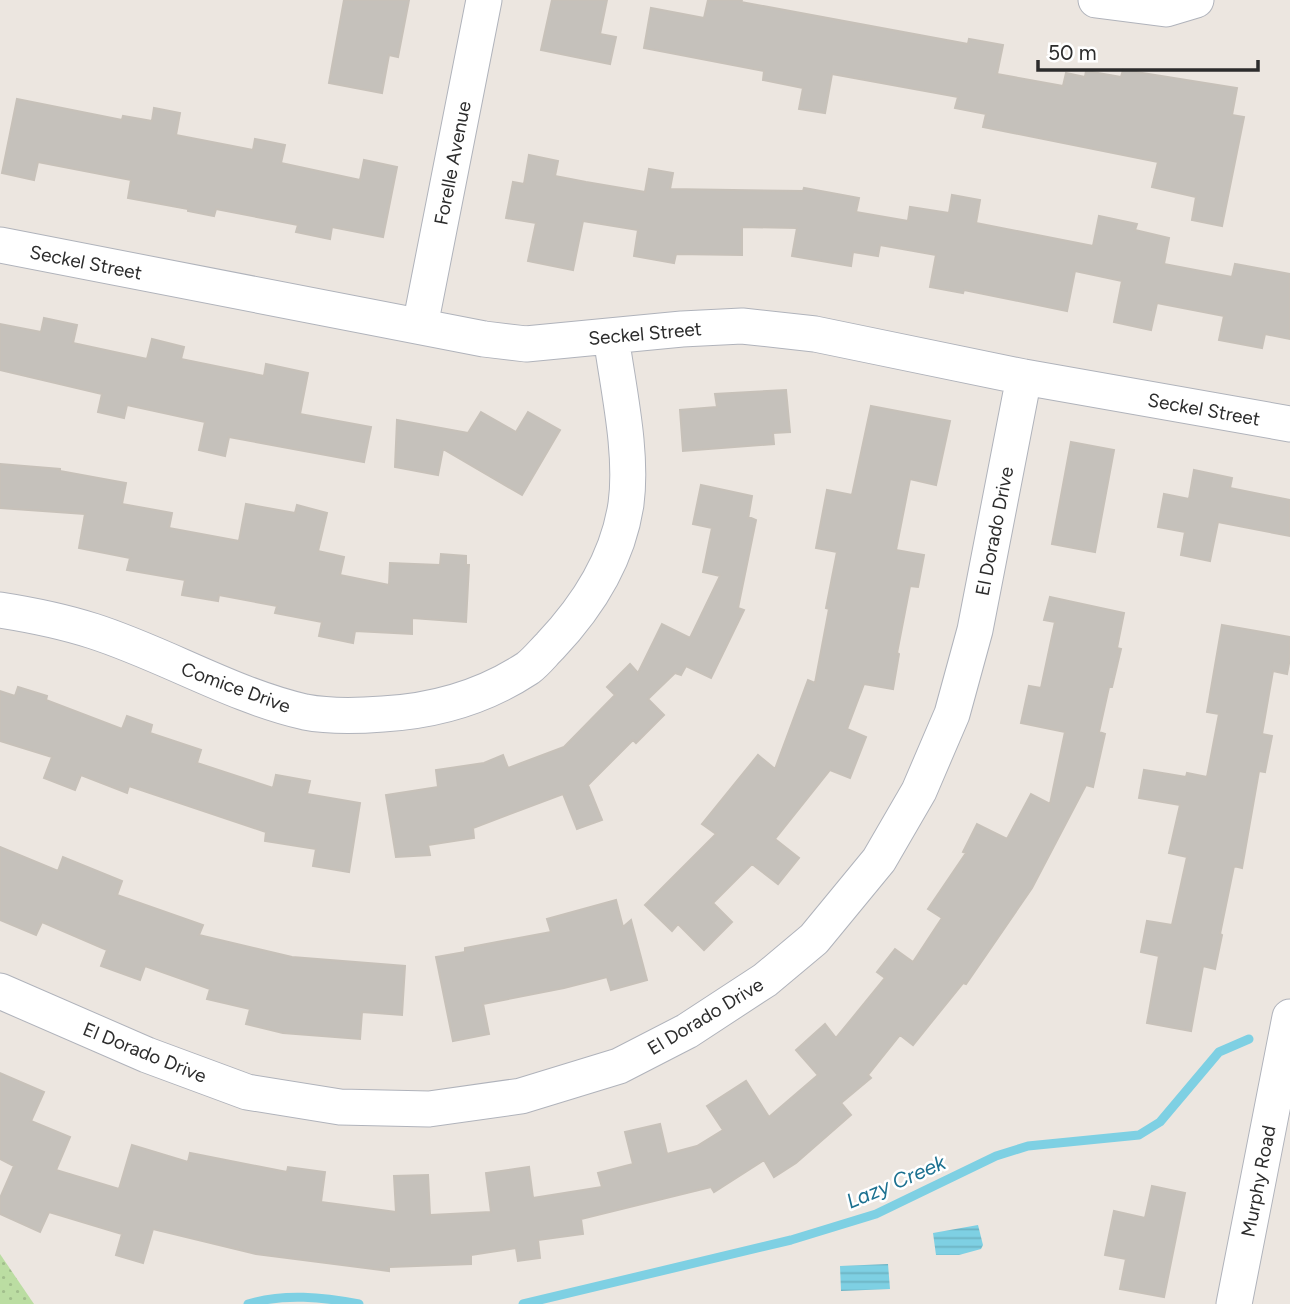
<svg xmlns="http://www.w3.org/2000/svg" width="1290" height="1304" viewBox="0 0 1290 1304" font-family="Figtree,sans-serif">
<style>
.grass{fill:url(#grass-dots)}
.water{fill:url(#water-rules)}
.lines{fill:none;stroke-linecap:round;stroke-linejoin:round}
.stream{stroke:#7ed0e3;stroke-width:9}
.building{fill:#c5c1bb;stroke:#c7c1b9;stroke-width:2}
.minor-casing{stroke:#b0b3bb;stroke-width:37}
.minor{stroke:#fff;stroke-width:35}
.labels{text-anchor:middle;stroke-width:5;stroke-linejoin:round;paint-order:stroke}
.street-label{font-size:19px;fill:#2c2c2c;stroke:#fff}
.water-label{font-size:21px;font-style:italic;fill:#1c7190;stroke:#fff}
</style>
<defs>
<pattern id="grass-dots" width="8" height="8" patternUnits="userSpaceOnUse" patternTransform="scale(1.75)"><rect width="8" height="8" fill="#bbdda2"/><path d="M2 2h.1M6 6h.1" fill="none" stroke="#a1be8c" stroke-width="1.8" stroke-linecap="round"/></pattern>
<pattern id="water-rules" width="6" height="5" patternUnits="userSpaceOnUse" patternTransform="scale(1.75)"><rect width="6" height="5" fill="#7ed0e3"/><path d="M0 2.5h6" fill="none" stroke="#6db3c3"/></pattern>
</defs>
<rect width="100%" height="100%" fill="#ece6e0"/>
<path class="grass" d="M0,1254L34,1304H0Z"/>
<path class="water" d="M978,1225L983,1245L981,1249L959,1255H936L933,1233Z
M888,1264L890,1289L841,1291L840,1266Z"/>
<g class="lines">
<path class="stream" d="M248,1304C284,1293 323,1297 359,1304
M523,1304L791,1240L876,1214L996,1156L1028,1146L1139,1135L1160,1122L1219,1052L1249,1039"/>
</g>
<path class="building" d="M344,0H409L398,57L389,55L382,93L329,83Z
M552,0H607L600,34L616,37L610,64L541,50Z
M708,0H742L741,2L968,44L969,39L1003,45L997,74L1063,86L1066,73L1085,77L1086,71L1121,77L1123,70L1237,88L1232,115L1244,117L1222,226L1192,220L1196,197L1152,187L1158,162L983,127L986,114L955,108L958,97L832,74L825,113L799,109L803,88L763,80L764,71L644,48L651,8L704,18Z
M17,99L122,120L123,116L152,121L154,108L180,113L176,135L253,150L255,139L285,145L281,163L360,180L364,160L397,167L383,237L332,227L330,239L296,232L298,225L216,209L214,216L188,211V209L128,198L131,180L38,162L34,180L2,173Z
M529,155L558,161L555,176L586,182L645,192L649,169L673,173L670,189L803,191L804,188L859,198L856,212L908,221L910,207L949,213L952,195L980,200L976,223L1093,246L1099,216L1137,224L1135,230L1169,238L1164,264L1232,277L1235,264L1290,274V339L1265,334L1262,348L1219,340L1224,316L1157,303L1151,330L1114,322L1122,281L1075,271L1067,311L964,290L963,293L930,287L936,255L880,245L878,256L853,252L851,266L792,256L797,228L742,227V255L676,254L674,263L634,256L638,230L583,221L573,270L528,261L536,223L506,218L513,182L524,184Z
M44,318L77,325L73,343L147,359L152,339L184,347L181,359L264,376L266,364L308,373L300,414L371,427L364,462L229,437L225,456L199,450L205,422L127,405L124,418L98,412L102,394L0,370V324L41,332Z
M786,390L790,432L773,433L774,444L683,451L680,410L717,407L715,394Z
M871,406L950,421L936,485L910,479L896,550L924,555L918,587L910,586L897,653L899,654L893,689L864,684L847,729L866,737L850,778L830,770L775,839L799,858L778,884L752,864L713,903L732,922L704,950L678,924L672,931L645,905L716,834L702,824L758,755L775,769L808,680L815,683L829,609L826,608L837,552L816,548L827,490L852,495Z
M481,412L516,432L528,412L560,430L522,495L443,449L438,475L395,467L397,420L468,433Z
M1071,442L1114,450L1095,552L1052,544Z
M0,464L60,469V471L126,483L122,504L172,513L169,528L239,541L246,504L295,513L297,505L327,513L318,551L344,557L340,575L389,585L390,563L440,565L441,554L466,556V565H469L466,622L412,618V634L355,631L353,643L319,636L322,622L275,613L277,606L219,595L218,601L182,595L185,580L127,570L130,558L79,548L85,514L0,508Z
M1194,470L1232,478L1230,488L1290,500V536L1218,522L1210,561L1181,555L1185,532L1158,527L1164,494L1189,499Z
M701,485L752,496L748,519L749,517L756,520L738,608L744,610L711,678L686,666L681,675L675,673L648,699L664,715L636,743L633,740L588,785L602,820L577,829L563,794L473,828L474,838L428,845L430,855L396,857L386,795L438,787L436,770L484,763L503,755L508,768L564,747L615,695L607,687L630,664L638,673L662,624L690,638L720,576L703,572L712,528L693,524Z
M1050,597L1124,613L1117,648L1121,649L1112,687H1109L1099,732L1105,734L1093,787L1086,785L1032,888L966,984L963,983L913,1045L900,1035L868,1075L871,1078L841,1103L851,1115L796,1163L774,1177L764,1160L714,1192L711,1187L581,1219L583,1234L538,1240L540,1258L518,1261L516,1248L471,1255V1264L389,1267V1271L256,1254L153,1229L143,1263L116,1255L122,1234L49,1212L40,1232L0,1214V1198L14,1166L0,1159V1073L44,1092L31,1121L70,1137L56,1170L119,1189L132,1145L188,1162L190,1153L287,1172L288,1167L325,1172L321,1202L396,1212L394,1176L428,1175L430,1215L491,1212L486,1173L529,1167L533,1198L602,1187L598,1173L633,1164L625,1132L660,1124L667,1154L697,1146L723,1130L707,1106L746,1081L769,1117L818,1075L796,1050L825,1024L836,1038L885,978L877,972L895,949L913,962L942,918L928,909L966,853L963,852L977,824L1007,839L1031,794L1050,804L1065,732L1021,723L1029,686L1041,688L1055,622L1044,620Z
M1222,625L1290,637V658L1287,674L1273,671L1262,734L1272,736L1265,772L1259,771L1242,868L1234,866L1220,934L1222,935L1215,969L1203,966L1191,1031L1147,1023L1159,956L1141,952L1147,921L1172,925L1187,857L1169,853L1180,805L1139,798L1144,770L1186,777L1187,773L1207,777L1219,714L1207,712Z
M18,687L47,696L46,700L122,729L127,716L152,725L150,733L201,750L197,763L273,788L276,775L310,781L307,794L360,803L349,872L313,866L316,849L265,841L266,832L129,786L127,793L81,775L75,790L44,778L52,757L0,741V691L15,696Z
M0,847L58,871L63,857L122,881L117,895L203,925L199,935L292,957L405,966L402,1015L362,1012L360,1039L283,1033L246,1024L250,1009L207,999L210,989L145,966L140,980L101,966L107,950L42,922L36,935L0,920Z
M616,900L623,927L631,920L647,980L611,990L607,977L564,988L483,1004L489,1034L453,1041L436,957L465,952V948L551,932L547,919Z
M1152,1186L1185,1193L1164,1297L1120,1289L1126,1259L1105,1255L1114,1211L1145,1218Z"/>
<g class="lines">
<defs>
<path id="minor" d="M1096,0L1166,9L1196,0
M0,245L484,339L526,344L682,329L742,326L815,334L1024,377L1290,424
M420,326L484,0
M0,610C32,615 62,621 93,631C165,654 231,695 305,712C331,717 357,716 383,714C435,711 484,697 528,668C536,662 543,653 550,646C587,607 618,558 626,504C633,452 618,388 611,336
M0,991L147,1055L247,1092L340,1107L429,1109L521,1096L619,1066L687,1031L765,980L814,939L879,860L919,791L952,714L975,630L1024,377
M1234,1304L1290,1017"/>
</defs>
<use href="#minor" class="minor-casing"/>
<use href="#minor" class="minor"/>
</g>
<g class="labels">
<g class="street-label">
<text transform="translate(452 163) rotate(-79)" y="7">Forelle Avenue</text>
<text transform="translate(86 262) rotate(11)" y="7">Seckel Street</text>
<text transform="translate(645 333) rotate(-5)" y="7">Seckel Street</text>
<text transform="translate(1204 409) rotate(10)" y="7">Seckel Street</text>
<text transform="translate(994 531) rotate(-79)" y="7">El Dorado Drive</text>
<text transform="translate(236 687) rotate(20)" y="7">Comice Drive</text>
<text transform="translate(705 1016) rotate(-31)" y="7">El Dorado Drive</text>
<text transform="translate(145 1052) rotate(22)" y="7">El Dorado Drive</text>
<text transform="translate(1258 1181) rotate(-79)" y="7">Murphy Road</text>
</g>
<g class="water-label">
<text transform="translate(896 1182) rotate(-23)" y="7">Lazy Creek</text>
</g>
</g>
<path d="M1038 60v10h220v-10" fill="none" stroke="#2c2c2c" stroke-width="3.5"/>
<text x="1048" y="60" font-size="21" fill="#2c2c2c" stroke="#ffffff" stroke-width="5" paint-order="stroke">50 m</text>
</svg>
